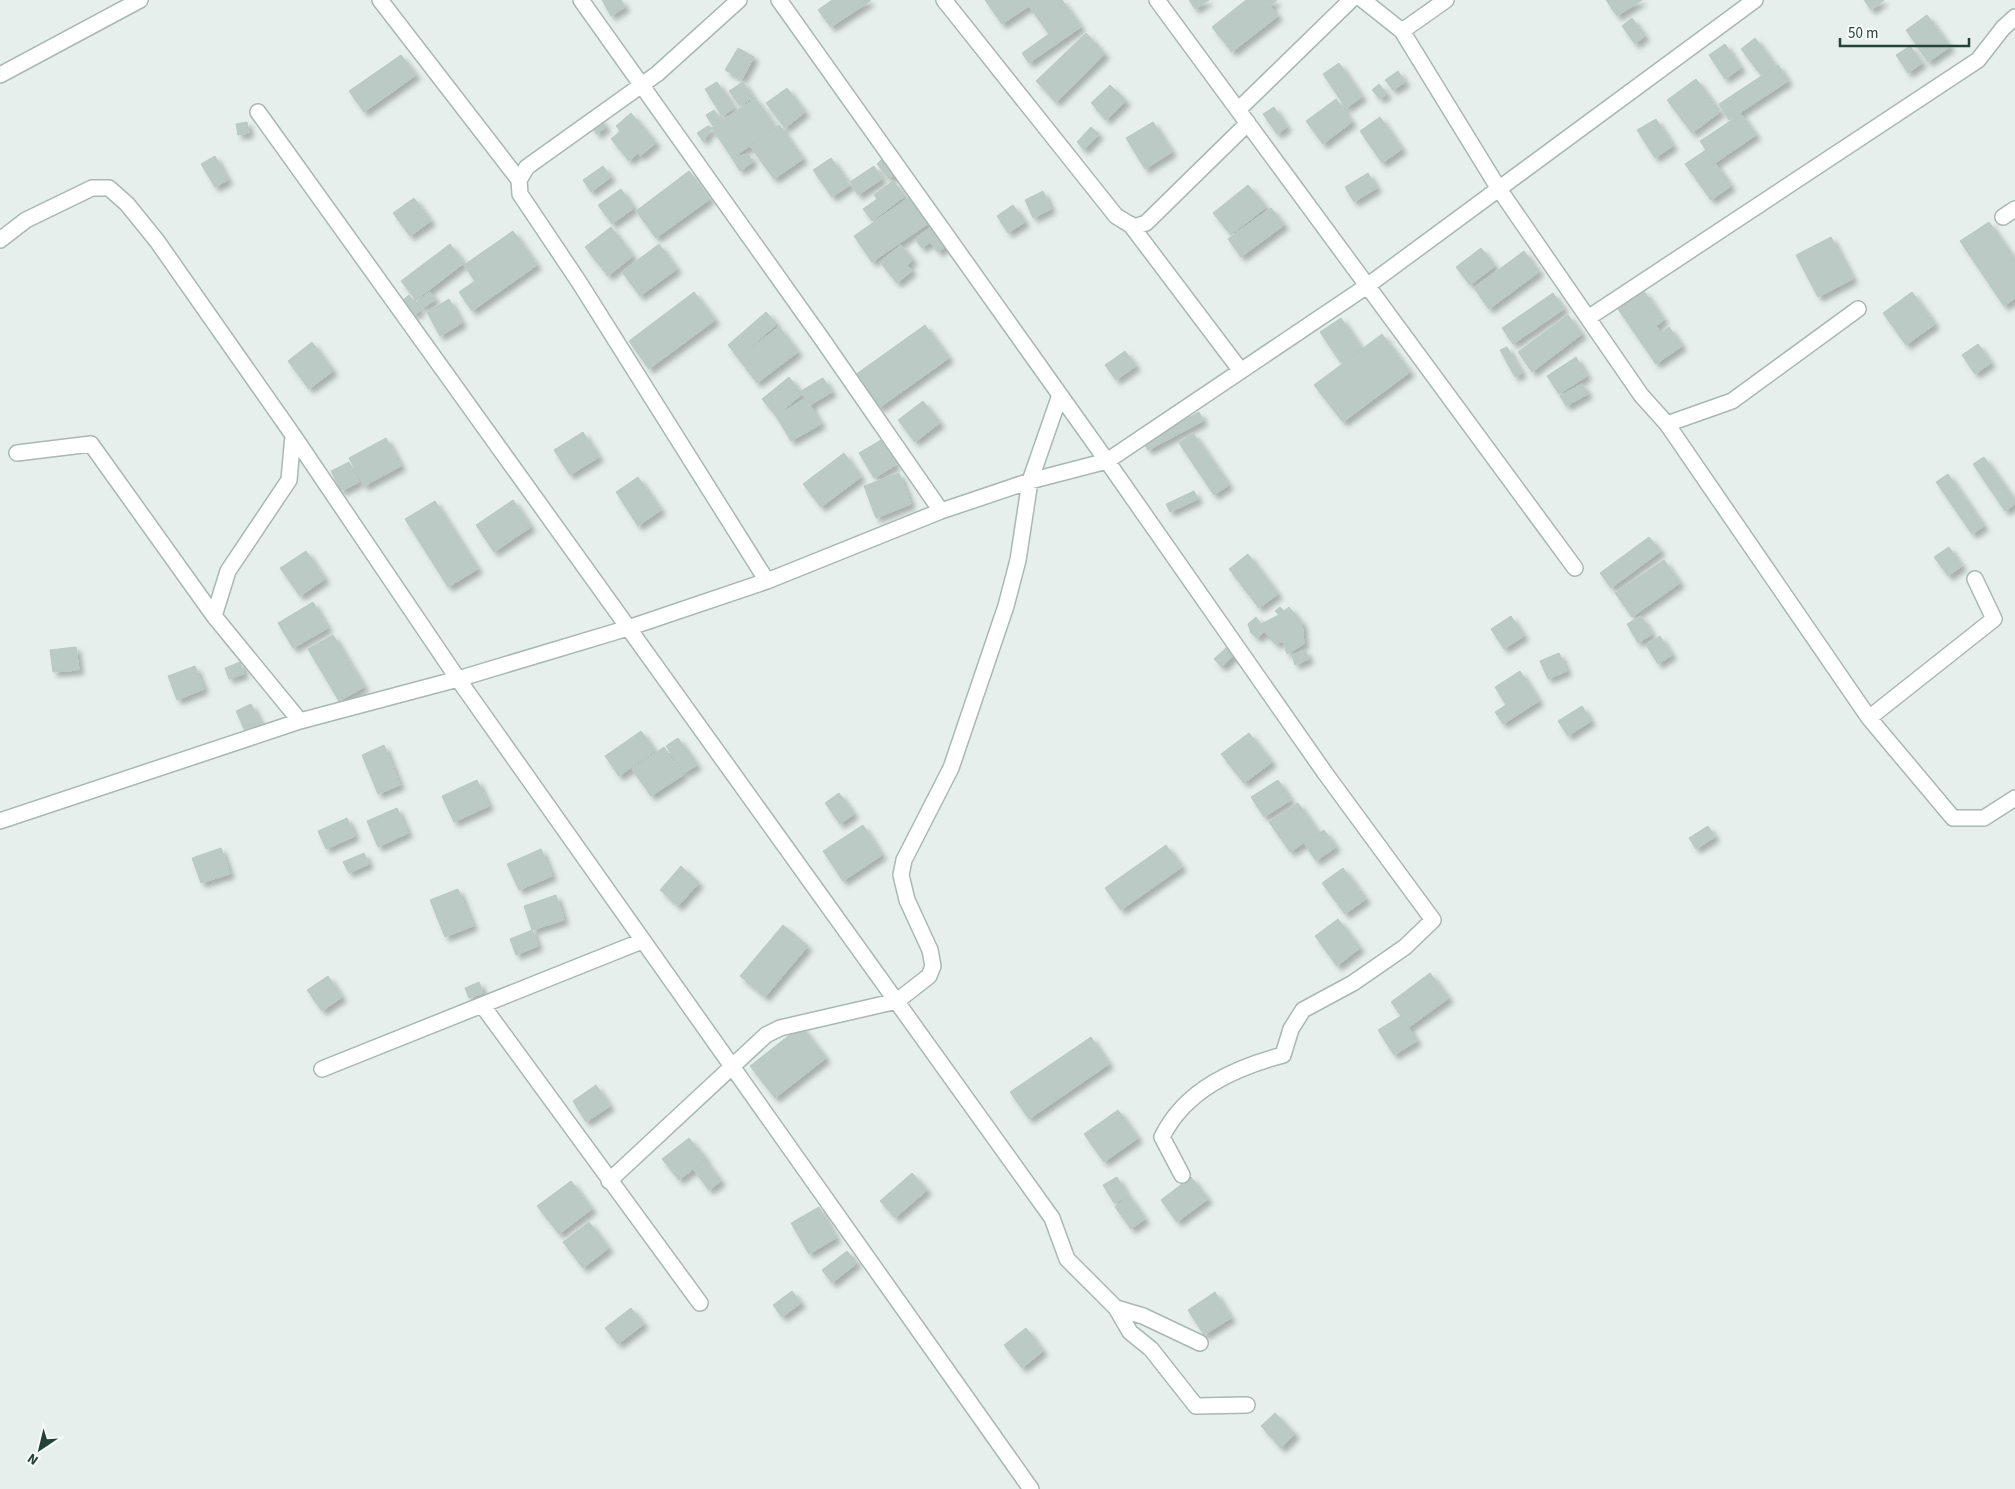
<svg xmlns="http://www.w3.org/2000/svg" width="2015" height="1489" viewBox="0 0 2015 1489" font-family="'Source Sans 3',sans-serif">
<style>
.building{fill:#bbcac4;stroke:#b8c9c2;filter:url(#shadow)}
.lines{fill:none;stroke-linecap:round;stroke-linejoin:round}
.minor-casing{stroke:#a8b8b2;stroke-width:18}
.minor{stroke:#fff;stroke-width:15}
</style>
<defs>
<filter id="shadow"><feDropShadow dx="4.5" dy="4.5" stdDeviation="2.5" flood-color="#0004"/></filter>
</defs>
<rect width="100%" height="100%" fill="#e6efeb"/>
<path class="building" d="M602,0H621L625,7L611,16Z
M832,0H870V1L831,27L818,10Z
M985,0H1062L1081,27L1029,63L1022,53L1049,34L1029,6L1002,24Z
M1189,0H1209L1195,9Z
M1246,0H1277L1270,6L1278,16L1232,52L1212,27Z
M1606,0H1642L1617,16Z
M1864,0H1884L1871,10Z
M1927,15L1950,47L1928,62L1906,30Z
M1632,18L1645,36L1635,44L1622,26Z
M1086,33L1105,54L1056,102L1036,81Z
M1755,38L1775,65L1761,75L1741,49Z
M1725,44L1741,68L1725,79L1709,55Z
M1910,46L1922,63L1908,73L1896,55Z
M738,48L754,57L742,79L725,70Z
M401,55L416,75L364,112L349,91Z
M1339,63L1362,97L1346,108L1323,74Z
M1778,65L1788,81L1729,120L1719,104Z
M1398,71L1405,82L1393,90L1385,80Z
M1696,79L1720,112L1692,133L1667,100Z
M717,82L734,108L722,116L705,89Z
M743,82L753,97L740,106L729,91Z
M1379,84L1387,94L1380,99L1372,90Z
M1110,85L1126,101L1106,120L1091,103Z
M787,88L805,112L785,128L766,103Z
M755,98L776,128L732,158L712,128Z
M1336,99L1352,122L1323,144L1306,121Z
M1274,107L1287,127L1277,134L1263,114Z
M714,110L721,120L713,126L706,115Z
M631,113L656,143L640,156L638,153L629,161L611,139L620,131L616,126Z
M1741,114L1756,135L1715,163L1700,141Z
M1380,117L1402,149L1382,163L1360,131Z
M599,118L606,127L597,134L590,125Z
M1656,119L1673,146L1655,158L1637,130Z
M247,122L249,133L238,135L236,124Z
M1153,122L1172,152L1145,169L1126,138Z
M779,125L803,159L774,179L750,146Z
M708,126L712,128L703,141L697,133Z
M1091,127L1099,134L1084,150L1077,142Z
M1706,150L1731,186L1711,200L1685,164Z
M748,154L753,162L740,171L732,158Z
M215,156L228,180L215,187L201,164Z
M884,157L897,173L889,179L877,164Z
M831,158L850,185L832,197L813,170Z
M603,166L611,177L591,192L583,180Z
M874,166L882,179L858,195L850,182Z
M689,171L710,199L656,238L636,211Z
M1368,173L1377,188L1354,202L1345,187Z
M893,181L905,196L872,221L863,209L877,199L874,195Z
M1248,185L1266,207L1231,235L1213,213Z
M621,189L634,208L612,224L598,205Z
M1043,191L1051,209L1033,218L1025,200Z
M911,196L929,223L872,262L854,236Z
M414,198L431,221L410,236L393,213Z
M1013,205L1025,222L1008,233L997,216Z
M1271,208L1284,225L1241,257L1228,239Z
M1989,222L2015,260V298L2004,306L1960,241Z
M934,225L949,244L938,252L930,242L922,248L915,239Z
M611,227L633,256L608,276L585,247Z
M513,231L537,265L472,311L459,292L475,281L464,265Z
M1831,237L1853,279L1818,297L1796,255Z
M450,244L464,263L416,300L401,281Z
M659,244L677,269L640,296L622,272Z
M901,245L913,260L907,265L912,271L897,283L880,262Z
M1481,248L1495,266L1470,285L1456,267Z
M1524,251L1539,272L1489,309L1474,288Z
M1644,291L1664,320L1656,326L1661,333L1669,327L1682,346L1656,364L1618,309Z
M430,292L435,300L422,308L417,301Z
M694,292L715,320L649,369L629,341Z
M1912,292L1935,324L1906,345L1883,313Z
M1553,293L1564,309L1513,344L1502,328Z
M409,295L420,311L413,315L403,300Z
M449,299L462,323L440,336L427,312Z
M766,312L777,324L738,358L728,345Z
M1568,315L1582,334L1532,372L1518,352Z
M1341,318L1362,349L1341,363L1320,332Z
M925,325L949,358L879,408L855,375Z
M779,327L798,352L757,383L738,358Z
M1382,334L1410,372L1343,422L1314,385Z
M312,342L333,371L309,389L288,361Z
M1978,344L1991,363L1975,374L1962,355Z
M1507,347L1522,373L1515,377L1500,350Z
M1125,351L1136,366L1116,380L1105,365Z
M1576,357L1587,376L1559,394L1547,376Z
M789,377L802,394L776,416L762,399Z
M823,378L832,392L810,405L801,391Z
M1582,384L1588,394L1566,406L1560,396Z
M806,398L821,424L791,441L776,416Z
M923,401L940,423L915,442L898,420Z
M1199,412L1203,421L1148,450L1143,442Z
M583,432L599,457L570,475L554,450Z
M1193,433L1229,485L1214,495L1179,443Z
M386,438L401,466L364,486L349,458Z
M881,440L896,465L874,478L859,453Z
M844,453L861,477L821,507L803,484Z
M1984,457L2015,501V504L2005,511L1973,464Z
M349,462L359,482L341,491L331,471Z
M899,473L911,504L876,518L864,486Z
M1948,474L1984,526L1972,534L1936,482Z
M638,477L661,510L638,526L616,492Z
M1194,491L1198,499L1170,512L1166,504Z
M513,500L531,527L494,552L476,525Z
M435,501L478,569L448,587L405,519Z
M1649,537L1661,551L1611,588L1600,573Z
M1949,547L1962,566L1948,576L1934,557Z
M306,551L325,579L300,596L280,568Z
M1248,554L1278,594L1259,608L1229,569Z
M1664,560L1680,583L1632,617L1615,593Z
M313,602L328,628L293,648L278,623Z
M1280,607L1284,611L1289,607L1302,623L1304,644L1287,654L1283,641L1276,644L1264,632L1258,638L1251,633L1248,624L1256,617L1261,624L1279,615L1275,611Z
M1511,616L1524,636L1504,649L1491,629Z
M1641,616L1652,634L1638,643L1627,624Z
M333,635L364,687L339,701L308,649Z
M1660,636L1672,655L1658,664L1646,645Z
M1228,646L1235,654L1222,667L1214,659Z
M76,647L79,670L53,672L50,650Z
M1305,650L1309,659L1295,665L1292,655Z
M1559,653L1567,671L1548,679L1540,661Z
M240,662L244,674L229,679L225,668Z
M195,666L204,689L177,700L168,676Z
M1520,671L1539,701L1503,724L1495,712L1506,705L1495,687Z
M251,704L262,726L246,733L236,711Z
M1582,706L1591,721L1568,736L1558,721Z
M641,731L655,751L619,776L605,756Z
M1249,733L1272,762L1244,783L1221,754Z
M678,738L697,765L684,773L666,746Z
M384,745L400,785L378,794L362,755Z
M664,747L683,775L651,796L632,769Z
M477,780L489,806L454,822L442,796Z
M1278,780L1291,800L1264,817L1251,797Z
M839,793L854,814L840,824L825,803Z
M1298,803L1319,833L1290,852L1269,822Z
M397,808L408,833L378,847L367,821Z
M347,818L355,836L326,849L318,831Z
M863,825L882,855L843,881L823,851Z
M1708,826L1715,837L1696,849L1689,838Z
M1324,830L1336,847L1316,861L1304,843Z
M1166,845L1182,867L1121,910L1105,888Z
M221,848L230,874L201,883L192,858Z
M541,849L552,876L519,890L507,864Z
M364,853L369,864L349,873L343,862Z
M681,866L699,883L678,906L660,890Z
M1343,868L1366,899L1345,914L1322,883Z
M458,889L473,926L445,937L430,900Z
M556,895L564,920L532,930L524,906Z
M1338,919L1360,948L1337,966L1315,936Z
M783,925L808,946L765,997L740,976Z
M532,930L538,946L516,955L510,939Z
M1430,973L1449,998L1409,1027L1391,1002Z
M328,976L342,997L322,1011L307,990Z
M479,982L483,993L469,998L465,988Z
M1401,1016L1417,1041L1394,1055L1378,1030Z
M801,1026L826,1058L775,1098L750,1066Z
M1091,1037L1109,1064L1029,1119L1010,1092Z
M596,1085L610,1106L586,1122L573,1101Z
M1118,1110L1138,1138L1104,1162L1084,1134Z
M689,1138L706,1159L679,1180L662,1159Z
M705,1160L721,1181L709,1190L693,1169Z
M912,1173L927,1190L895,1218L880,1201Z
M1117,1177L1128,1196L1114,1203L1103,1185Z
M1191,1177L1208,1199L1177,1222L1161,1200Z
M571,1181L592,1209L559,1234L537,1206Z
M1129,1196L1145,1219L1131,1229L1115,1207Z
M819,1207L836,1238L809,1254L791,1223Z
M589,1222L609,1248L583,1268L563,1242Z
M847,1251L857,1263L832,1283L822,1270Z
M792,1291L801,1303L782,1317L773,1305Z
M1215,1292L1231,1318L1204,1335L1188,1310Z
M631,1308L644,1324L618,1344L605,1328Z
M1026,1328L1043,1351L1022,1368L1004,1345Z
M1275,1413L1295,1434L1281,1448L1261,1426Z"/>
<g class="lines">
<defs>
<path id="minor" d="M380,0L519,180
M581,0L822,339L941,511
M739,0L657,74L527,167L519,180L520,194L579,282L767,581
M779,0L1107,461L1325,773L1433,920L1405,947L1353,983L1303,1010L1291,1029L1283,1055C1234,1068 1185,1090 1162,1137L1182,1175
M944,0L1116,216L1134,227L1146,223L1248,123
M1157,0L1575,568
M1363,0L1402,31L1499,189L1641,395L1667,424L1732,401L1858,309
M1402,31L1446,0
M0,75L140,0
M1238,110L1351,0
M258,112L1052,1218L1067,1259L1116,1308L1143,1316L1200,1343
M2003,217L2015,209
M1130,224L1241,371
M0,240L26,220L92,188H109L127,204L157,241L293,435L458,679L1031,1489
M1588,318L1978,60L2003,28L2015,17
M1667,424L1869,718L1953,818H1984L2015,798
M17,453L91,444L214,616L300,721L458,679L628,628L767,581L941,511L1030,481L1107,461L1367,286L1755,0
M214,616L228,571L289,480L293,435
M1869,718L1994,619L1975,579
M0,821L300,721
M482,1005L700,1303
M322,1069L642,941
M609,1181L766,1035L780,1028L897,1001L929,976L933,966L930,950L907,900L901,875L904,860L951,768L1006,606L1018,560L1030,481L1060,395
M1116,1308L1130,1332L1151,1349L1196,1406L1247,1405"/>
</defs>
<use href="#minor" class="minor-casing"/>
<use href="#minor" class="minor"/>
</g>
<g transform="translate(40 1449) rotate(215)" stroke="#f7fbf9" stroke-width="4" paint-order="stroke">
<path d="M0-4L9 19L0 12L-9 19Z" fill="#24423a"/>
<text y="-8" font-size="14" font-weight="bold" text-anchor="middle" fill="#24423a">N</text>
</g>
<path d="M1840 38v8h129v-8" fill="none" stroke="#24423a" stroke-width="2.5"/>
<text x="1848" y="38" font-size="15" fill="#24423a" stroke="#f7fbf9" stroke-width="4" paint-order="stroke">50 m</text>
</svg>
